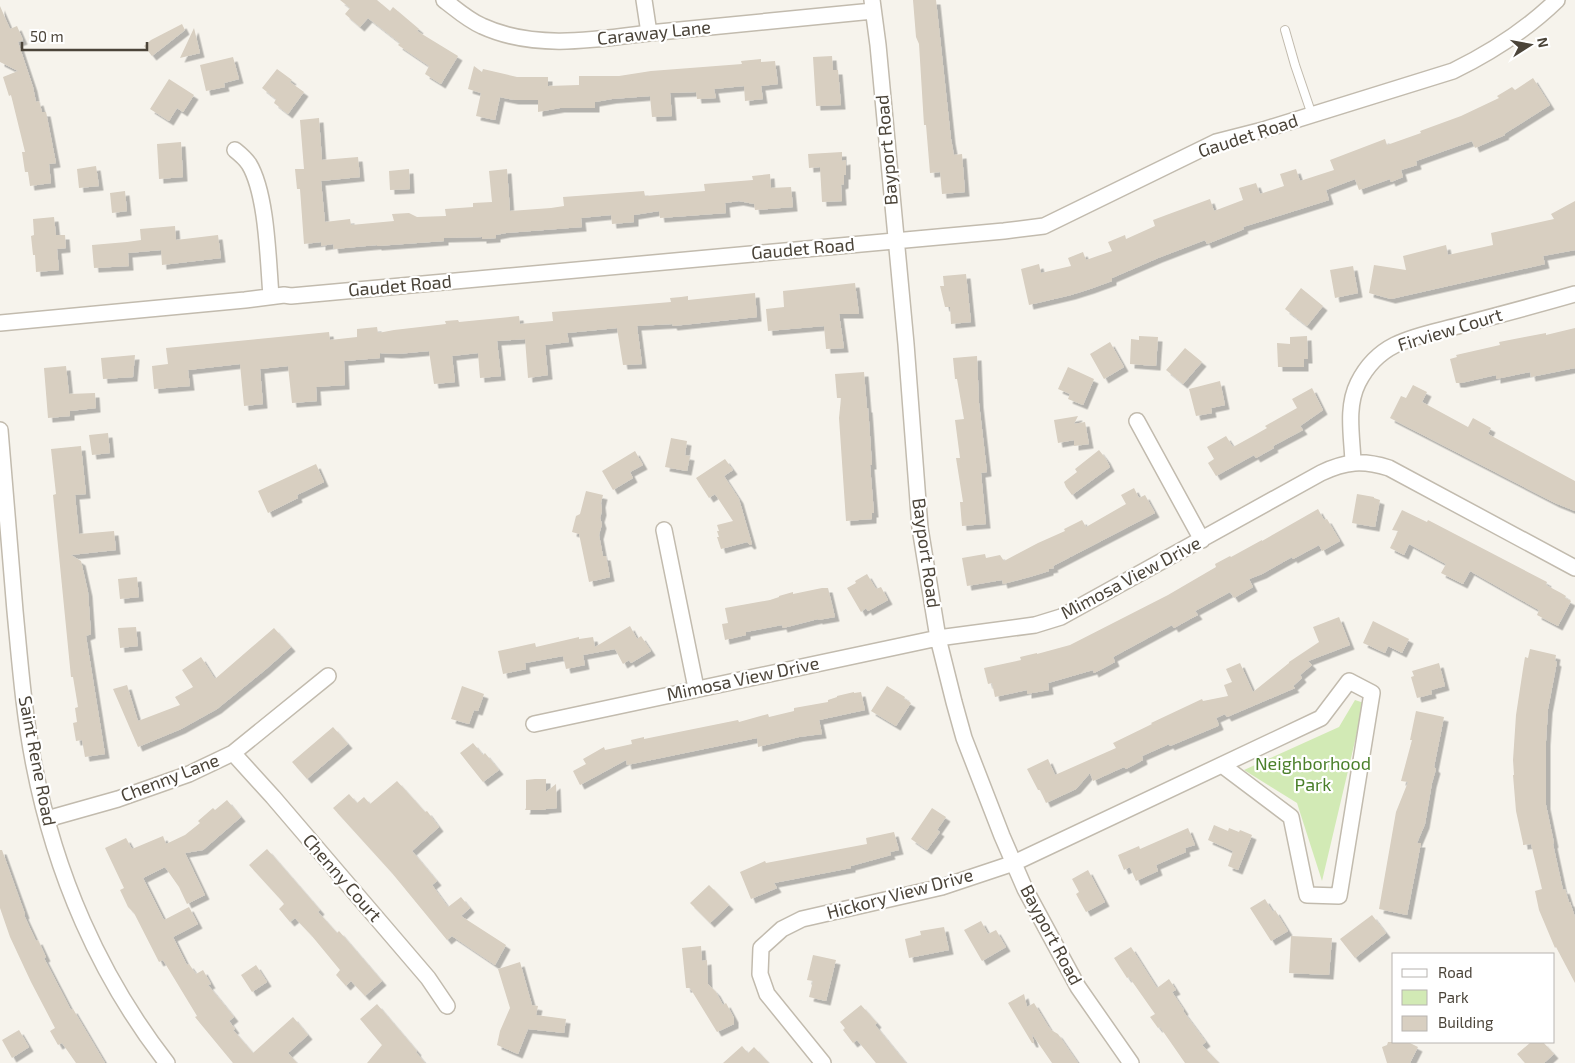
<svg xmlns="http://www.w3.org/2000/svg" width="1575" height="1063" viewBox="0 0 1575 1063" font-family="'Exo 2',sans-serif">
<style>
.green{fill:#d2eab5}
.building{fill:#d8cfc1;filter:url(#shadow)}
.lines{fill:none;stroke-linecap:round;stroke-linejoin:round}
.lane-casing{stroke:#c2bbae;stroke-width:10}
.street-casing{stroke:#c2bbae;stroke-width:18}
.lane{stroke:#fff;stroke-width:8}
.street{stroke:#fff;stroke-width:15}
.labels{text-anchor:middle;stroke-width:4.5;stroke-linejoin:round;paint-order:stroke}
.street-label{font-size:18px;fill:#4b4439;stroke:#fff}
.park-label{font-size:18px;fill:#4a7f2a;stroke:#fff}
</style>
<defs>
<filter id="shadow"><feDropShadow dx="4.5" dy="4.5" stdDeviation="0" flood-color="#0004"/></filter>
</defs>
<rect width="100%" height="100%" fill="#f6f3ec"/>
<path class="green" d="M1355,700L1364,703L1322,881L1297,803L1244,770L1339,727Z"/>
<path class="building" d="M340,0H377L390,11L393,7L419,29L417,31L458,56L441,84L425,74L429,66L398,45L400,43L368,18L360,27L345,14L350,8Z
M913,0H936L951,139L954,155L962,154L965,192L942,194L940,172L930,173L926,125H924L919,44L916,37Z
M0,6L10,29L17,26L23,40L18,42L33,87L36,102L39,101L42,112H46L56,163L49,164L51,183L30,186L28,172H25L22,152H25L11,95L9,96L3,77L18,71L0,62Z
M182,24L185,30L152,56L144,46L151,40Z
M194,28L200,53L180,58Z
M832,56L833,70H838L841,105L816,106L813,57Z
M233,57L239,79L224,83L225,87L206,91L200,65Z
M761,59V62L775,61L778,84L761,86L763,99L745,101L744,86L714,89L716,98L697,99L696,92L670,93L672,116L652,117L650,96L612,99L595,102V108H560L538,112V100H514L500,97L495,120L476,116L481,93L468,89L474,66L482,72L483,69L517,77H548V86L579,85V76H619L651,71L742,64L741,61Z
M277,69L292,80L290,82L304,92L288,114L274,103L276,99L262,88Z
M1533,78L1550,105L1504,134L1505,135L1475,148L1472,141L1416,161L1417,165L1401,170L1403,177L1391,182L1390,179L1359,190L1355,179L1326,190L1329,200L1243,227L1244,229L1237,232L1207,244L1205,240L1158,258L1112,278V281L1090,289L1071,295L1029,305L1021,269L1039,264L1041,273L1071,266L1068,258L1083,252L1086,260L1112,251L1108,242L1125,235L1126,239L1155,226L1153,220L1169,214L1210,199L1214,211L1243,200L1239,188L1256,183L1260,194L1284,186L1280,174L1296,169L1300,181L1334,170L1330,160L1385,139L1387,145L1421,133L1420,131L1461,116L1499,98L1497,96L1512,87L1515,90Z
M169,79L194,95L183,112L177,108L169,121L150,109Z
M319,118L322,160L358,157L360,177L321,181L325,222L350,219L351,225L394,221L392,214L409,213L417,217L446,216L445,209L473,207V203L492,202L489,171L507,169L510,211L551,208L564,206L563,197L644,191L645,196L705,191L704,184L753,180L752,176L770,174L771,188L791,187L793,207L755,210L754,204L739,201L725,203L726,213L660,218L659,211L634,215V222L612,224L611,215L581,218L582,227L506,233L496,235V238L482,239V237L444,238V241L377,246V245L334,249L333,244L321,246V242L304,244L300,189H297L295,169H304L300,120Z
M181,142L183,177L159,179L157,144Z
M842,152V161L846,160V175H844V184L841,185L842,201L822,202L820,167L809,168L808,154Z
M96,166L99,186L79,188L77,169Z
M409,169L410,189L390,190L389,171Z
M125,191L127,211L112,213L110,193Z
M1575,201V250L1543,256L1545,264L1391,299L1369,293L1374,265L1406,270L1403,256L1446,245L1448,255L1493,245L1491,233L1554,219L1551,214Z
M54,217L56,235H65L66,248L57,249L59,270L36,272L35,255H33L31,236L34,235L33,219Z
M175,226L176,240L218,235L221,258L162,265L161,250L128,253L129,266L94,268L92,245L127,242L141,240L140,229Z
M1353,266L1358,293L1335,298L1330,270Z
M966,274L971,322L951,324L950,307H945L940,286H944L943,276Z
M855,283L859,314H839L844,348L826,349L824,326L768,331L766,309L784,307L783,291Z
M1301,288L1323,306L1307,326L1285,309Z
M755,293L757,317L673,326L672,324L637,326L642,364L623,365L617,328L567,333L569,342L545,345L548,375L528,378L525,339L497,341L501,376L480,378L478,353L452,356L455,382L434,384L429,351L397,354L380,353V358L344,361L345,385L316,387L317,401L292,403L288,366L260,369L263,404L244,406L240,364L188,370L190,386L154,389L152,366L168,364L166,348L329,332L330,340L357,337V329L377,327L378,333L394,330L446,324L445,321L458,320L459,322L519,316L520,324L553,321L552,312L671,302L670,298L681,297L688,296V300Z
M1575,328V368L1531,377L1530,372L1496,379V375L1461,383H1456L1450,359L1457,357L1456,355L1500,345L1499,342L1546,333V335Z
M1139,336L1158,337L1156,366L1130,364L1131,339L1139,340Z
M1307,336L1308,359H1304V367H1278L1277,343L1290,344V337Z
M1110,342L1124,367L1104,379L1090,354Z
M1185,348L1202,362L1183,384L1166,370Z
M135,355L133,377L103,379L101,358Z
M977,356L979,403L987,472L981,473L986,524L962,526L960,502H963L956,458H960L955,420L964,419L957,379H955L953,358Z
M66,366L69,394L95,393L96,408L70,411V416L48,418L44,368Z
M1068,367L1094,379L1083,405L1068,399L1070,394L1058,389Z
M864,372L867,408H868L869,421L872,465H870L874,513H872V519L846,521L839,418L841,398H837L835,374Z
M1220,381L1225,405L1211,408L1212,413L1196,416L1189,389Z
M1413,385L1427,392L1422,402L1468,427L1473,418L1491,428L1488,434L1575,481V511L1555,503L1390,418L1401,396L1406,398Z
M1312,388L1323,410L1300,426L1303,430L1273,446L1274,448L1256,458L1254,455L1216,476L1208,463L1214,459L1207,447L1226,436L1233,447L1253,436L1267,428L1265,426L1297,408L1292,399Z
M1078,416L1074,424L1085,422L1089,444L1074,446V440L1058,443L1054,420Z
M108,433L110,453L92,455L89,435Z
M671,438L687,441L685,455L690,456L687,471L665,467Z
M81,446L86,494L75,495L79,534L114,531L116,550L71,555L81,561L88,592L91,634L86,636L105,754L85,757L82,740L76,741L73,723L77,722L75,708L78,707L73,677H71L53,495L56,494L51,449Z
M1099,450L1106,459L1110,467L1072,495L1066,487L1064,482L1077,472L1075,469Z
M635,451L643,465L630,472L633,478L613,490L602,471Z
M725,459L733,470L724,476L739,499L752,544L750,545L747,542L721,549L717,537H719L717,531H719L717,525L733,521L715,494L709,498L696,478Z
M316,464L324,482L297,495L298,498L268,513L258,491Z
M1134,488L1139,498L1145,495L1155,513L1053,566L1054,568L1049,569V571L1033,576L1003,584L1002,580L967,586L962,558L985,554L986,558L1000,555L1004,561L1038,543L1065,531L1064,529L1082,520L1086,527L1126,504L1121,495Z
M586,491L603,495L601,503L602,511L600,518L602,524L599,535L603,556H606L610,577L589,582L579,534L572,532L576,516L580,514Z
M1357,494L1374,497V498L1380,500L1375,527L1352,523Z
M1318,509L1324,520L1327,519L1340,541L1322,551L1319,545L1293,559L1292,557L1262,574L1249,579L1253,587L1234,598L1230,592L1208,604L1195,611L1198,615L1190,619L1174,628L1172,625L1113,657L1115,662L1094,673L1093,670L1048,683L1049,690L1027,694V690L995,697L992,683L988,684L984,668L1021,660L1020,657L1037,653V654L1070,645L1168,595L1216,567L1215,564L1230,556L1231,557L1262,540V541Z
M1402,510L1427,522L1428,520L1547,582L1546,585L1561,593L1566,596L1565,598L1571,601L1558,626L1537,615L1539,610L1470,571L1463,584L1441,573L1446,564L1409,544L1404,555L1390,548L1398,531L1392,530Z
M867,574L876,589L881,587L888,600L868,611L866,608L861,612L847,588L856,583L855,581Z
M137,577L139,597L120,599L118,579Z
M822,588H828L835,617L818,620V619L783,628L782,625L746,632V635L725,640L722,624L728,623L725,608L770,600L779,597V596L793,592V594Z
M1339,617L1350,645L1308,661L1312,665L1300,675L1302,678L1293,686L1295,688L1227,717L1225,714L1216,718L1219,725L1218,726L1170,746L1169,744L1142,756L1143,760L1126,769L1124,767L1093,781L1090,773L1076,789L1046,803L1040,790H1038L1027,769L1048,759L1055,775L1116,748L1113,743L1152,724L1151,723L1202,699L1203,701L1228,696L1224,685L1232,682L1226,669L1240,663L1253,692L1289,663V662L1319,642L1313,627Z
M1373,621L1409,639L1402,653L1388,646L1385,653L1363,643Z
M630,626L637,639L641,636L651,651L631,663L629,660L623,664L615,649L583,655L585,665L566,669L563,656L525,663L526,669L503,674L498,651L535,643L536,647L579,637V639L593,637L595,647Z
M136,627L138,646L120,648L118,628Z
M274,628L291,647L265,670L217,709L181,729L138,747L113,689L127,685L138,721L180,705L175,697L193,687L182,670L201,657L215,679Z
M1530,649L1556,655L1555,661L1557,662L1548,709L1546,741V805L1554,843L1553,844L1563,890L1565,889L1569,902H1570L1575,917V983L1556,947L1555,948L1539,910L1535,891L1542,889L1531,844L1523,845V843L1516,811L1513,775H1514L1513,760L1516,715L1523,669L1525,657L1528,658Z
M1439,663L1445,686L1431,690L1432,694L1417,698L1411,677L1414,676L1412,671Z
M462,686L484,694L478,711L474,710L469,724L451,719Z
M887,686L905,697L904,699L911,703L896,726L871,711Z
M854,692V693L861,692L865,710L819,720L822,734L799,737L758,747L757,738L627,765L626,760L580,785L573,771L586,764L583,759L604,747L605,750L632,744L631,740L644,737V739L738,720L739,722L768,714L769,717L794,711V708L828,702V700L837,697V696Z
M1416,711L1444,717L1434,767L1436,769L1432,783L1425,824L1417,843H1421L1407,915L1379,909L1396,812L1408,782L1401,781L1412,740H1410Z
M333,727L348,744L307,779L292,762Z
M473,743L483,755L485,753L499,770L483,782L460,753Z
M535,779H546V792L556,784L557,808L546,809L543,810H525L526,808V780Z
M397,781L425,812L427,811L439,827L412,851L437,881L432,885L448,907L461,897L470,908L461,916L506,945L495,965L452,936L447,940L392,873L333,808L349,794L357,803L364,797L370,804Z
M227,800L241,817L203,850L185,853L205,895L187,904L179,887L165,867L143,878L164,920L189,907L198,924L173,937L187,965L189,964L196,974L203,970L211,984L208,985L234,1017L229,1021L235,1029L233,1030L253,1053L293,1017L308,1035L288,1053L297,1063H233L195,1017L197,1016L163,960L159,962L134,913L128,907L120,890L124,888L105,848L126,838L132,849L163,836L166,844L185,835L200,823L198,821L213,808L215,810Z
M932,808L946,817L937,830L940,832L927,850L911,839Z
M1214,825L1228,831L1229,828L1239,832L1240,830L1252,835L1238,870L1228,866L1233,851L1208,840Z
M1188,828L1195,845L1185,848L1186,852L1156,865L1158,871L1136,881L1130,867L1124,870L1118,855L1139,846L1140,849Z
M894,832L899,850L890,852L891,855L851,866V868L774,883L777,888L751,899L740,872L765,861L766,863L867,844L866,838Z
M267,849L320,910L318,912L337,933L339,931L382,981L365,996L351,981L346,986L336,975L340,970L312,936L295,918L290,922L279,909L284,904L281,900L249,865Z
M0,850H2L25,914L24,915L36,941L38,940L46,957L44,958L71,1010L73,1009L105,1063H76L62,1043L58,1045L50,1031L55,1028L31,982L10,937L0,908Z
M1088,870L1105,902L1086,912L1076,894L1079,892L1072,879Z
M709,885L729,905L710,923L690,903Z
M1265,899L1273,912L1275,910L1288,931L1271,941L1250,908Z
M1372,915L1386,933L1355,958L1340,939Z
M981,921L988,934L996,930L1006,947L982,961L964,930Z
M944,927L949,950L909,958L905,939L921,935L920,931Z
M1291,936L1332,938L1329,975L1289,973Z
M701,946L702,961L707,960L708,984L716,992L723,1005L726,1003L734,1018V1024L717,1032L690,988H686L682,948Z
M1131,947L1157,988L1169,979L1176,990L1172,992L1184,1010L1183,1011L1206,1042L1202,1045L1219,1063H1185L1160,1027L1158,1028L1150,1017L1155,1014L1129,977L1127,978L1114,958Z
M813,955L836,960L826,1001L809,997L813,981L807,980Z
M520,962L532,1005L538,1006L536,1015L566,1019L564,1033L528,1029L518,1054L497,1045L500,1031L510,1008L498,969Z
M256,965L267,982L252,992L241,975Z
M1024,994L1027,1007L1034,1003L1048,1026L1051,1030L1058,1034L1078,1063H1052L1032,1034L1034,1043H1032L1008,1003Z
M377,1004L417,1051L416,1052L425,1063H367L382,1045L360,1019Z
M861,1005L877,1023L875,1025L906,1063H876L857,1040L853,1043L843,1030L845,1028L840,1022Z
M19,1030L29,1047L12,1058L2,1040Z
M1388,1042H1408L1418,1047L1410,1063H1387L1382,1047L1387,1045Z
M1531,1042H1543L1554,1054L1544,1063H1525L1517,1054Z
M742,1046L748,1053L754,1047L769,1063H723Z"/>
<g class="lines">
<defs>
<path id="lane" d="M1285,30L1295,65L1312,115"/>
<path id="street" d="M444,0C456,9 468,20 482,26C534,50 594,40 649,33L873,11
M644,0L649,33
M872,0L878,45L906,344L920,528L938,638L954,702L964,738L1002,836L1025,889L1078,987L1131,1063
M235,150C240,154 245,158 249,164C267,194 268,260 271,296
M0,323L245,300L284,295L291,296L1004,231L1044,226L1216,142L1263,130L1453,71C1492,52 1526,30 1557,0
M1137,421L1202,540
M0,430C5,491 10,551 15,611C20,663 24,715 34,765C55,873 99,976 167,1063
M1353,462C1352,436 1346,407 1358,383C1366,367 1379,353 1395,345C1415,335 1439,331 1461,325C1499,315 1537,305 1575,294
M664,530L696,688
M534,724L938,638L1035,625L1061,617L1321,473C1346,461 1363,460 1389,468L1575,568
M233,753L273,797L428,978L447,1006
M47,819L118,799L189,774L233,753L328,676
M823,1063L767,994L760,974L761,948L782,929L802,919L942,887L1014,863L1321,718L1349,681L1372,693L1339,896L1307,895L1291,817L1222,765"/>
</defs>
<use href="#lane" class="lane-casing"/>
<use href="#street" class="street-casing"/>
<use href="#lane" class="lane"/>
<use href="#street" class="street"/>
</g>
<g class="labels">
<g class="street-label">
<text transform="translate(654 33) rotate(-6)" y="6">Caraway Lane</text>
<text transform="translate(1248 136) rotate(-18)" y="6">Gaudet Road</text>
<text transform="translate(887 150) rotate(-95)" y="6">Bayport Road</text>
<text transform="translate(803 249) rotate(-5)" y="6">Gaudet Road</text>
<text transform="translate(400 286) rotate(-5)" y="6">Gaudet Road</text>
<text transform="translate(1450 330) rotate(-17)" y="6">Firview Court</text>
<text transform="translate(926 553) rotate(82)" y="6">Bayport Road</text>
<text transform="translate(1131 578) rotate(-28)" y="6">Mimosa View Drive</text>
<text transform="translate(743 679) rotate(-12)" y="6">Mimosa View Drive</text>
<text transform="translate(37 761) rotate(79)" y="6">Saint Rene Road</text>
<text transform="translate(170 778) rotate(-21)" y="6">Chenny Lane</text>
<text transform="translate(342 878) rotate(49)" y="6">Chenny Court</text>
<text transform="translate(900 894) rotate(-15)" y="6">Hickory View Drive</text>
<text transform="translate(1051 935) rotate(62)" y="6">Bayport Road</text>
</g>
<g class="park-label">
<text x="1313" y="770">Neighborhood<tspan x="1313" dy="21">Park</tspan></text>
</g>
</g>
<rect x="1392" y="953" width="162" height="90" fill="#ffffff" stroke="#b7b4b0"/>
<rect x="1402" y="969" width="25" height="8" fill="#ffffff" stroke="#b7b4b0"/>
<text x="1438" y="978" font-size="15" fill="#4b4439">Road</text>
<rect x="1402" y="990" width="25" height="15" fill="#d2eab5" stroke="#b7b4b0"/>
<text x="1438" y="1003" font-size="15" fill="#4b4439">Park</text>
<rect x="1402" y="1016" width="25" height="15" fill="#d8cfc1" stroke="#b7b4b0"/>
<text x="1438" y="1028" font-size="15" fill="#4b4439">Building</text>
<g transform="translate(1530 45) rotate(79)" stroke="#ffffff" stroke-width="4" paint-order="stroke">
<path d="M0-4L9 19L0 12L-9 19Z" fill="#4b4439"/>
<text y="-8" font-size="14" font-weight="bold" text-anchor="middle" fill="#4b4439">N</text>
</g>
<path d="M22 42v8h125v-8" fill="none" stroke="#4b4439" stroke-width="2.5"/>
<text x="30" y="42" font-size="15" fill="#4b4439" stroke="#ffffff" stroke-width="4" paint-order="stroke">50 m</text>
</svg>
